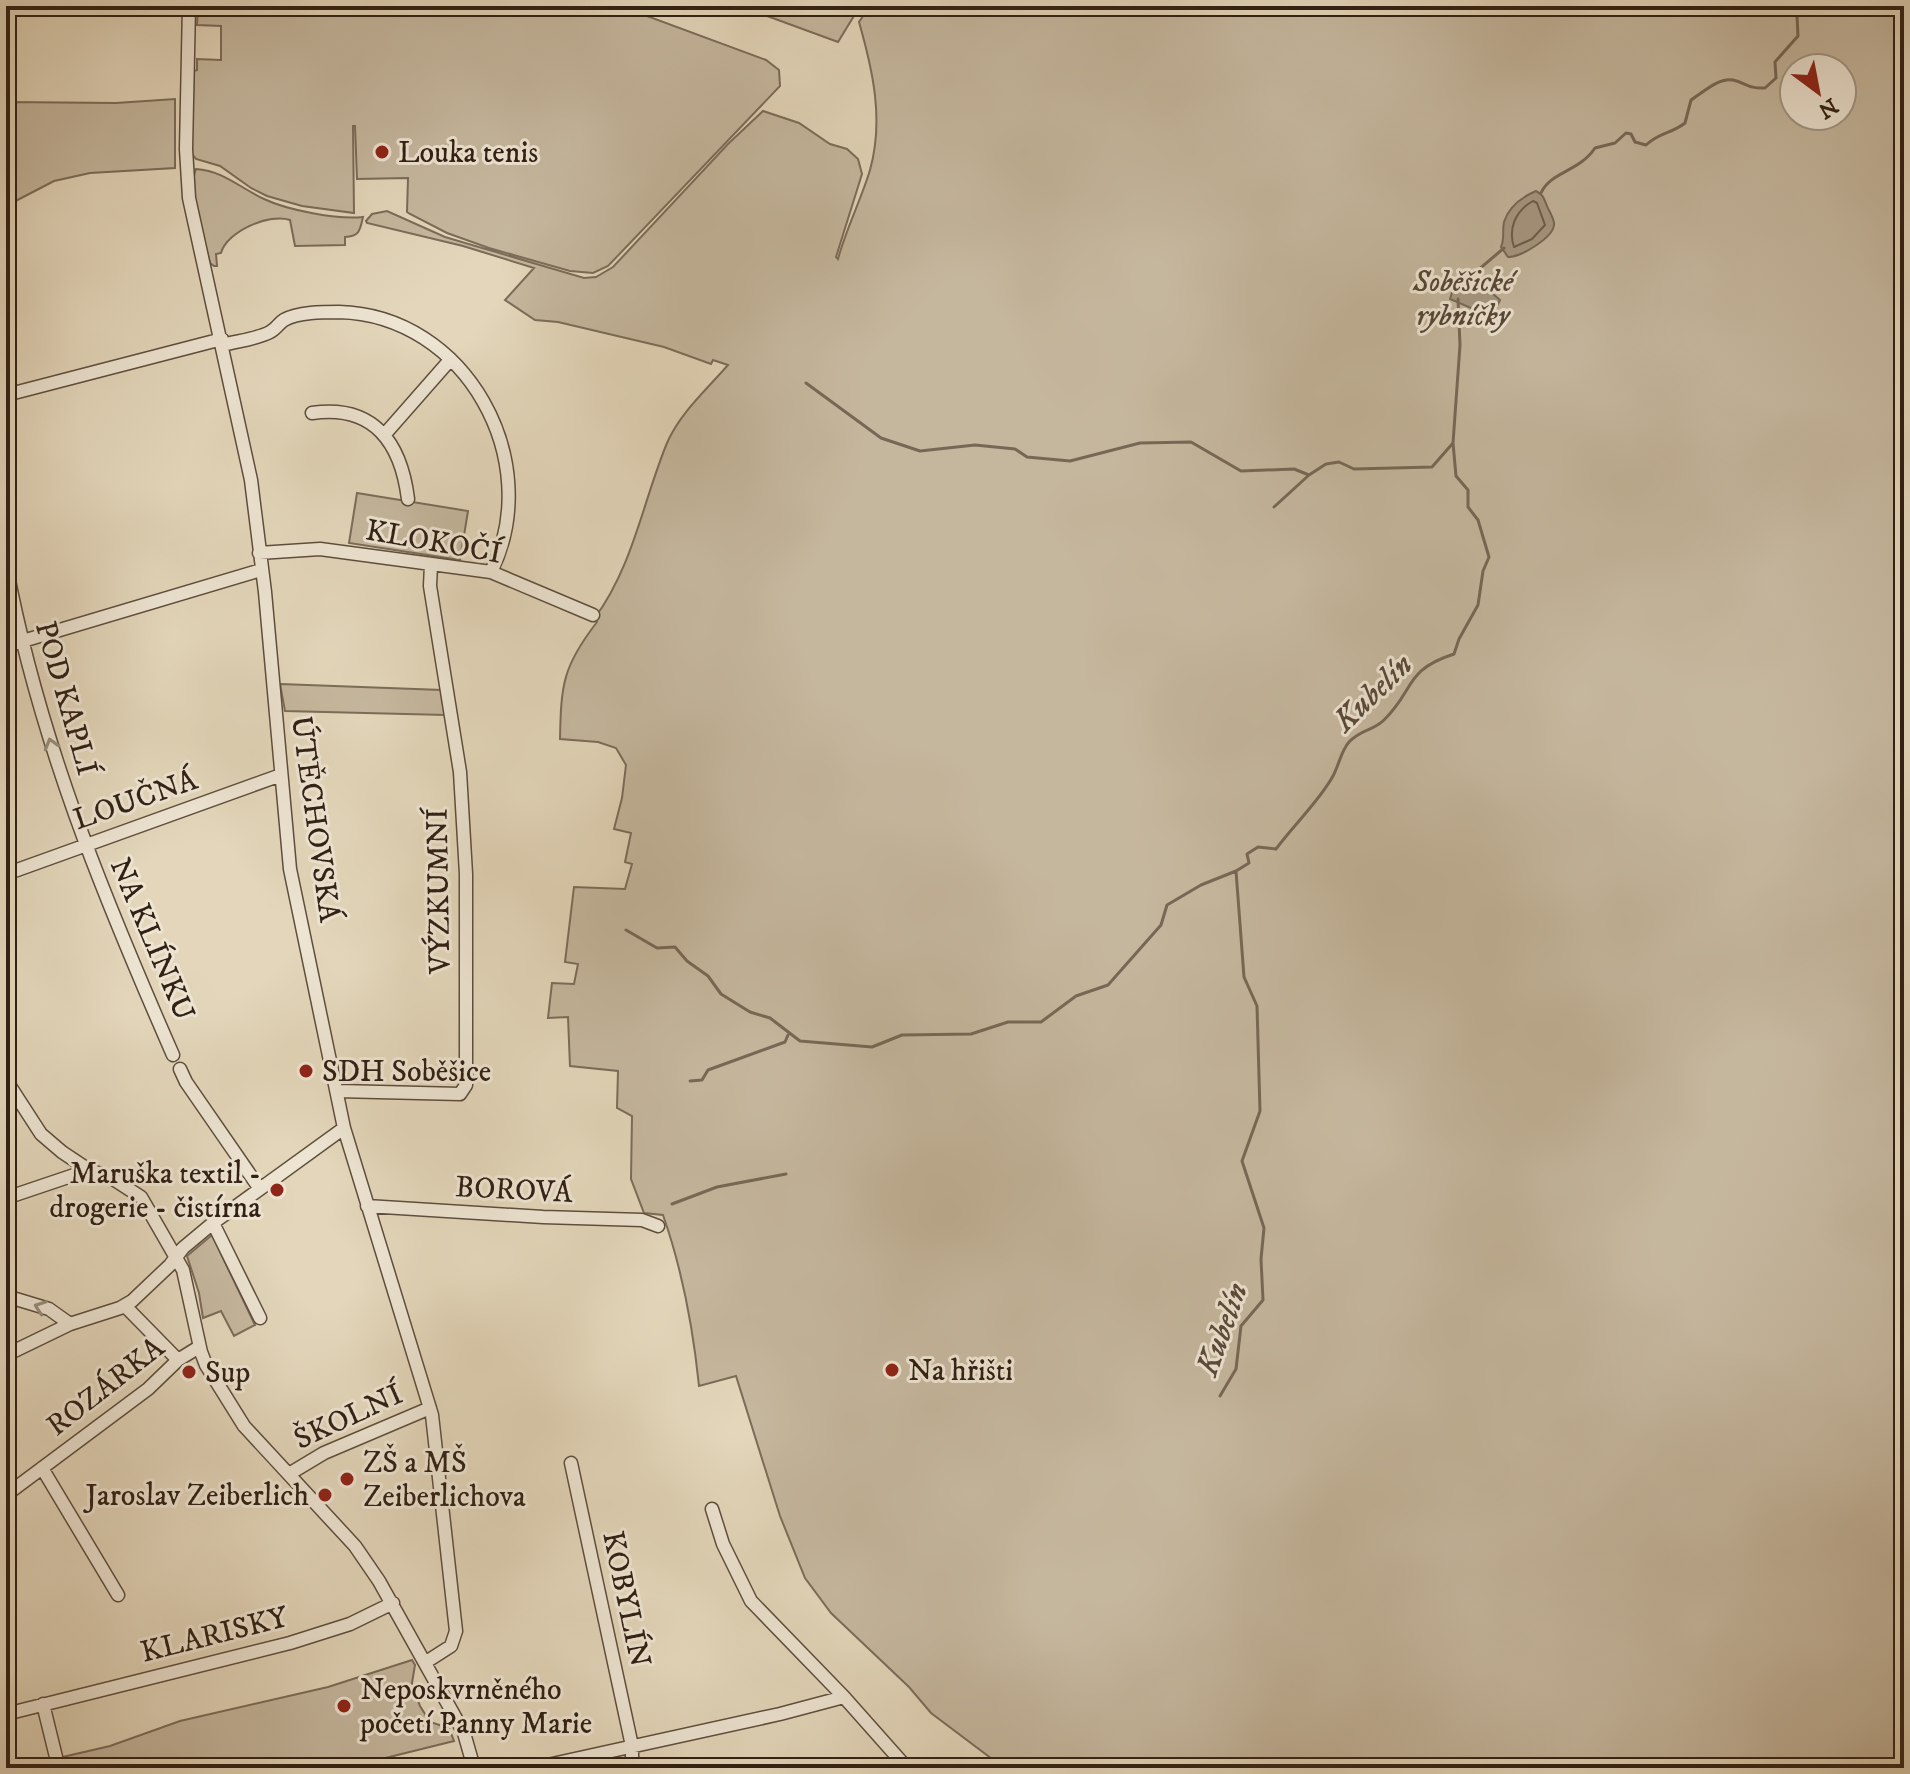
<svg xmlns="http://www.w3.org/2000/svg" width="1910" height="1774" viewBox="0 0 1910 1774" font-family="'IM FELL DW Pica',serif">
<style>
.green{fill:#c5b79e;stroke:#7b6c59;stroke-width:2;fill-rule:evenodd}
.water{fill:#a69882;stroke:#776856;stroke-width:2}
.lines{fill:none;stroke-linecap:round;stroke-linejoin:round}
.shore{stroke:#6c5c4b;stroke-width:2}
.stream{stroke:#776856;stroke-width:3}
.minor-casing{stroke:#5e4e3e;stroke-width:15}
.minor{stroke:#ede4d2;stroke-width:12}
.oneway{stroke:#988c7c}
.poi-dot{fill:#8f2418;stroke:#ede4d2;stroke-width:3}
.labels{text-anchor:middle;stroke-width:6;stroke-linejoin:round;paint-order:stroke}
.poi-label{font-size:30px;fill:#312014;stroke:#ede4d2;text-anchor:start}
.park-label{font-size:30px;font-style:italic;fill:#564636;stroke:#ede4d2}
.street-label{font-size:30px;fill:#312014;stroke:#ede4d2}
.water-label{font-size:32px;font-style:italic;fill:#5a4a3a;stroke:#ede4d2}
</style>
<rect width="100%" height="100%" fill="#e3d6ba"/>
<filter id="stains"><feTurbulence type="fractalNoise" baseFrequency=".0025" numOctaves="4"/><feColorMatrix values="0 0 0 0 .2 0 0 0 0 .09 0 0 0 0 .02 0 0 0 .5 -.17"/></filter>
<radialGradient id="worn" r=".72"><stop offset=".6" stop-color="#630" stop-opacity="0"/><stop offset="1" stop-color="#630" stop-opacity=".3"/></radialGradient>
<path class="green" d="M198,6H620L766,60L779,70L780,86L608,266L593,273L570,271L489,248L447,233L410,214L407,212L408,178L357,179L355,126H353L354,213L302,206L267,196L251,188L220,166L196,159L191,153L194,71L197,70V59L221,60V26L197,25Z
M740,6H860L838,42Z
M870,6H1904V1768H1001L996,1762L931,1713L909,1687L831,1613L805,1578L780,1516L736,1376L699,1386C693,1327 683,1272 663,1215L644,1213L631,1179L632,1116L617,1108L618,1071L570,1066L568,1017L548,1018L552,983L574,984L578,964L565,962L574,887L625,889L632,864L625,862L631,833L614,829L622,798L626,765L616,748L598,742L560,739C561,684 563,666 597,622L594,619C633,567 643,501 667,443C680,413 707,389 728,365L713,360L711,364L664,347L558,322L535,320L505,300L534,268L463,246L367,223L366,221L372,214L387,211L445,237L584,278L596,277L613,267L728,144L763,111L799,123L830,144L847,149L858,159L862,174L836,257L838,259C846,229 861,200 870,170C884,120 873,71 859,22ZM1794,68H1842V116H1794Z
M175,99V168L90,173L54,181L6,206V102L116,103Z
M196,169C224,171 240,188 264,199C287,210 338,220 363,217C360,230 360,236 345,237V245L295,246L290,220C270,213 227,231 221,253L216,254L217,266H214L210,263C205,242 187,188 196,169Z
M357,493L468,511L460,560L349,543Z
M280,684L442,690L445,715L285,711Z
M212,1235L255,1325L234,1336L221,1311L203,1318L199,1293L187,1256Z
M412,1660L415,1665L412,1683L420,1706L430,1722L449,1728L454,1741L345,1768H15L110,1746L180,1721L328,1687Z"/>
<path class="water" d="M1536,191C1544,195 1544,199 1547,206C1549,211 1555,220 1554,225C1553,238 1519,258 1508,257L1501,247C1505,238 1502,230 1504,222C1509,206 1522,197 1536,191Z
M1463,280C1477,283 1489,289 1500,300L1494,313L1487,315L1450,299L1455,283Z"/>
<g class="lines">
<path class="shore" d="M1533,201L1537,203L1545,225L1532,239L1514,247C1508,229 1515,211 1533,201Z"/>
<path class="stream" d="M1541,193C1550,172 1579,172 1595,148L1615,143L1626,133L1631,134L1635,142L1646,145C1660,132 1671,134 1685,123L1691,100C1702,93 1719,77 1733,80C1746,83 1749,89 1765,88L1776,78L1775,62L1798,36L1797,16L1801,6
M1464,282L1504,248
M806,383L881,438L920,451L975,445L1015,449L1027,457L1070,461L1140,443L1191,442L1241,471L1294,469L1309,475L1326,464L1339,462L1354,469L1432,467L1453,443
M1274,507L1309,475
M626,930L657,948L675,947L687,961L708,976L721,994L750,1012L770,1018L800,1041L872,1047L902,1035L971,1034L1008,1022H1041L1076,996L1108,985L1161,925L1167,905L1201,885L1236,871
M690,1081L702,1080L708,1070L785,1042L788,1035
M672,1204L717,1187L786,1174
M1220,1396L1236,1369L1241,1326L1263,1300L1261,1259L1264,1228L1242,1161L1260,1111L1257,1006L1244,977L1236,871L1249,863L1247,854L1258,847L1276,849C1293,826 1320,800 1333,776C1339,765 1341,751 1349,742C1361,729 1373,731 1384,720C1415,690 1404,670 1454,654L1459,639L1478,605L1483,571L1489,557L1478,520L1468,507V490L1456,476L1453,443L1460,345L1458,299"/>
<defs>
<path id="minor" d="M189,6L186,149L189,198L251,480L265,592L290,869L344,1128L432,1415L456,1631L451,1646L426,1662
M223,345C237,341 257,339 270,332C276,329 279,323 284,320C298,312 323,312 339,312C466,315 546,461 491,572
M6,395L222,339
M312,413C374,404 401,443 408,499
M385,434L450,360
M259,553L320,549L491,572L593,615
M6,565C39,740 102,893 173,1055
M6,646L261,570
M6,874L281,775
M180,1069L186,1082L260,1189
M6,1080L41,1134L62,1152L89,1170L110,1177L141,1197L183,1270L201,1352L206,1365L244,1426L355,1546L379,1581L464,1733L474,1768
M338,1091L460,1094L466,1085V874L460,772L430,586L431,565
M6,1198L89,1170
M367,1206L543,1217L642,1220L658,1226
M213,1223L260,1318
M6,1296L49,1309L70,1324
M125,1306L178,1360
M6,1355L70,1324L120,1308L132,1301L170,1265L183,1248L213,1223L344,1128
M571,1463L632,1746V1768
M42,1468L118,1595
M289,1474L324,1453L430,1408
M6,1495L148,1389L178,1360L199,1347
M712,1509L723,1544L751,1601L844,1697L907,1768
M43,1704L56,1757
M6,1714L290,1643L350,1624L393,1603
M534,1768L780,1714L844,1697
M1010,1768L1014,1766"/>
</defs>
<use href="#minor" class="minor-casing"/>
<use href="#minor" class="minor"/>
</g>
<defs><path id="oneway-chevron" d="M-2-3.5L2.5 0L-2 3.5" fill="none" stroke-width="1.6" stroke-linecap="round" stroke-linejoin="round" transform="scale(2)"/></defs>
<g class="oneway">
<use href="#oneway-chevron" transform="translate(51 744) rotate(-106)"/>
<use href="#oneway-chevron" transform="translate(40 1307) rotate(-161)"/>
</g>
<g class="poi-dot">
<circle cx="382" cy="152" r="8"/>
<circle cx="306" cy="1071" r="8"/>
<circle cx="277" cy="1190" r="8"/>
<circle cx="892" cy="1370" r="8"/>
<circle cx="189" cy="1372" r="8"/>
<circle cx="347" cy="1479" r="8"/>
<circle cx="325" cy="1495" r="8"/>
<circle cx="344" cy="1706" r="8"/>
</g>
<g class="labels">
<g class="poi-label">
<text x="398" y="162">Louka tenis</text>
<text x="322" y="1081">SDH Soběšice</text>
<text x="261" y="1183" text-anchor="end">Maruška textil -<tspan x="261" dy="34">drogerie - čistírna</tspan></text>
<text x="908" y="1380">Na hřišti</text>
<text x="205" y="1382">Sup</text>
<text x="363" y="1472">ZŠ a MŠ<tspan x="363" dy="34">Zeiberlichova</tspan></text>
<text x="309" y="1505" text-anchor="end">Jaroslav Zeiberlich</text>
<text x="360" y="1699">Neposkvrněného<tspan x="360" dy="34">početí Panny Marie</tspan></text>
</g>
<g class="park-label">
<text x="1463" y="291">Soběšické<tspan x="1463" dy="34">rybníčky</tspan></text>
</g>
<g class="street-label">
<text transform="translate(434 541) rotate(10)" y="10">KLOKOČÍ</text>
<text transform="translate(67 698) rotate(74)" y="10">POD KAPLÍ</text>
<text transform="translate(135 799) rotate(-19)" y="10">LOUČNÁ</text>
<text transform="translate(316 819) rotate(82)" y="10">ÚTĚCHOVSKÁ</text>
<text transform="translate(438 891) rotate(-91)" y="10">VÝZKUMNÍ</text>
<text transform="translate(153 939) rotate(67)" y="10">NA KLÍNKU</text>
<text transform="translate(514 1189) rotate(3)" y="10">BOROVÁ</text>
<text transform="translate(105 1386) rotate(-38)" y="10">ROZÁRKA</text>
<text transform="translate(348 1416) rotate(-25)" y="10">ŠKOLNÍ</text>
<text transform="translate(627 1599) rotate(78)" y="10">KOBYLÍN</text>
<text transform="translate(214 1634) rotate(-14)" y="10">KLARISKY</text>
</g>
<g class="water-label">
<text transform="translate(1372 692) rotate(-44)" y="11">Kubelín</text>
<text transform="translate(1221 1329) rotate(-70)" y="11">Kubelín</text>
</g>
</g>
<rect width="1910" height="1774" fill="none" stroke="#e3d6ba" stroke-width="32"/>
<rect x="8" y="8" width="1894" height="1758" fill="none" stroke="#312014" stroke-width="4"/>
<rect x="16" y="16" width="1878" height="1742" fill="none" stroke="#312014" stroke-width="2"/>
<g transform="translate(1818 92) rotate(148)"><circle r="38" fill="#ede4d2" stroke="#a29686" stroke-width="2"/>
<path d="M0-6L14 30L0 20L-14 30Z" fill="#8f2418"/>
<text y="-12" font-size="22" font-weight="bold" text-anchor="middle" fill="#312014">N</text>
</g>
<rect width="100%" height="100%" filter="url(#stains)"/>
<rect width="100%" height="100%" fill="url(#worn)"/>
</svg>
